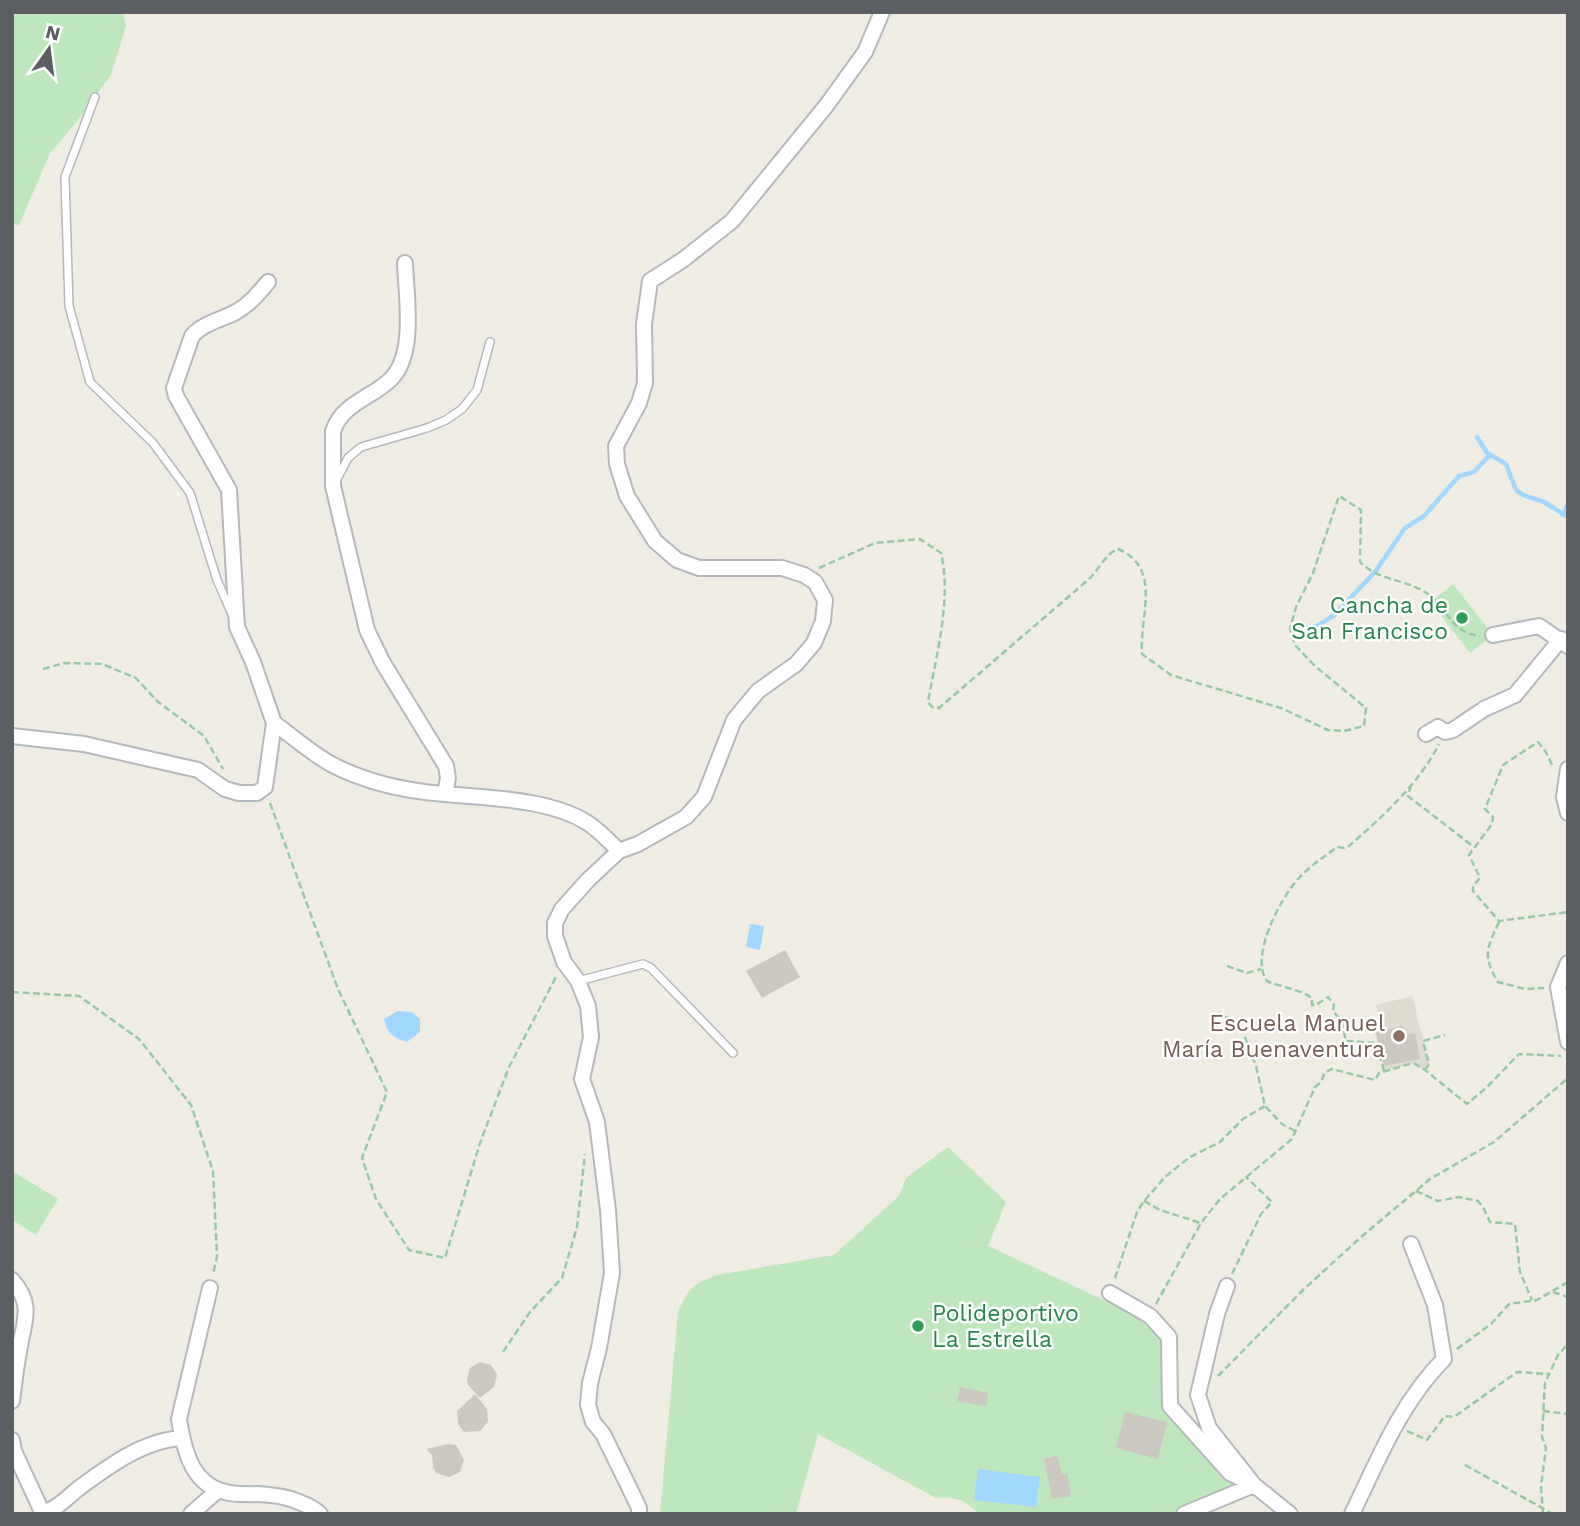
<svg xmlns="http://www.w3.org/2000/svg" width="1580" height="1526" viewBox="0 0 1580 1526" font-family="'Work Sans',sans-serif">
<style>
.education{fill:#dedbd1}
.green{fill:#bee7be}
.water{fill:#a2d7ff}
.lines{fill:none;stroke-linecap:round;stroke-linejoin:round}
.stream{stroke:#a2d7ff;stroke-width:4.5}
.building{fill:#cbc8c2}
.lane-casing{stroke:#b5b9bd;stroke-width:10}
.street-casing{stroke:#b5b9bd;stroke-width:18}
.path{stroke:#97c8a4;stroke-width:2.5;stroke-dasharray:7 3.5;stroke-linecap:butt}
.lane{stroke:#fff;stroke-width:7}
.street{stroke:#fff;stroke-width:14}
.leisure-dot{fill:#2e9e5b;stroke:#fff;stroke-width:2.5}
.education-dot{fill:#8d6e63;stroke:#fff;stroke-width:2.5}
.labels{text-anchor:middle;stroke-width:5;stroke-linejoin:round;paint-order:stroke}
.leisure-label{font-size:23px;fill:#27864d;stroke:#fff;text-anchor:end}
.education-label{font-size:23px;fill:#785e54;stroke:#fff;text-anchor:end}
</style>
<rect width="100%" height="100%" fill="#eeece3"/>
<path class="education" d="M1412,996L1429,1064L1425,1070L1413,1063L1384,1071L1375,1032L1383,1030L1376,1005Z"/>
<path class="green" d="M16,12H123L126,26L111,75L76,123L50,153L19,225L12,224V19Z
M1453,584L1493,635L1470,653L1431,602Z
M948,1147L1006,1202L988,1246L1106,1301L1110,1293L1169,1337L1170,1406L1254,1485L1184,1514H979C966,1500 954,1496 936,1498L818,1434L796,1514H660L678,1312C687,1290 695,1282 717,1275L834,1255L899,1196L906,1178Z
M12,1171L58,1199L36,1235L12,1220Z"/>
<path class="water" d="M750,924L764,926L760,950L746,947Z
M398,1011L411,1012L420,1019V1032L407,1042C393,1038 387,1033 384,1019Z
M978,1469L1040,1477L1036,1507L974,1500Z"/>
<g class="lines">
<path class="stream" d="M1477,437L1487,453L1506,464L1516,490L1523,495L1544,502L1568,517
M1563,515L1568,503
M1300,628L1317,626L1333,616L1375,572L1405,528L1424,516L1459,476L1474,472L1490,455"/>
</g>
<path class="building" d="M785,950L800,977L762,998L746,971Z
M1403,1026L1406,1035L1415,1033L1420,1059L1384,1066L1376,1032Z
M480,1362L491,1365L497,1375L494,1387L480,1398L468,1385L467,1379L470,1368Z
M960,1387L988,1393L986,1406L957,1401Z
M475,1394L487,1409L488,1422L480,1431L464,1432L458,1424L457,1411Z
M1125,1412L1167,1422L1158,1459L1116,1448Z
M447,1444L456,1445L464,1460L460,1472L449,1477L436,1473L433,1468L432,1455L426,1449Z
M1057,1455L1062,1474L1067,1473L1071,1496L1052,1499L1044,1459Z"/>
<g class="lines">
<defs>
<path id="lane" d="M95,97L65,177L69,306L90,382L153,443L190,493L217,580L232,614
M337,479L348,458L361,447L427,428L446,420L462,409L477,390L490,342
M578,981L643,964L651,968L733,1053"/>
<path id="street" d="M405,263C406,295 416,352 392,378C373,398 343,402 333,431V486L367,630L383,663L446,766L448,778L445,794C488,798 549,799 586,822C598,829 609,841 619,851
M1493,635L1539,626L1568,646
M274,723C292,736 311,753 331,764C367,783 405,791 445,794
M1426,734L1438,727L1445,732L1453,730L1484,709L1515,695L1561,639
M12,736L84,744L198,770L225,789L239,793H257L265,787L274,723L253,662L237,627L229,490L176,396L174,388L192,336C203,323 221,320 236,312C250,304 258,294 268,282
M1568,769L1564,797L1568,813
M1568,963L1558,987L1568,1042
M12,1280C35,1306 23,1323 19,1352C16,1368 14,1385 12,1401
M1227,1286L1217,1314L1198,1395L1209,1428L1251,1481
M210,1288L179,1419C185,1459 196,1494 242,1494C259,1494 274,1494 291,1499C301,1503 312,1506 320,1514
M1110,1293L1150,1316L1169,1337L1170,1406L1230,1473L1254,1485L1290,1514
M12,1440L14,1451L43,1514
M43,1513C58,1508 67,1498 79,1488C109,1466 144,1440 182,1438
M191,1514L217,1491
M639,1514V1508L629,1487L603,1434L593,1422L588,1405L590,1383L599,1348L612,1273L608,1210L597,1122L582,1079L591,1037L588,1006L578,981L564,962L555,936V923L562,909L588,880L619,851L638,844L686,817L704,797L734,720L758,691L796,664L814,643L823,621L825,600L815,582L804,575L782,568H699L677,560L655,541L627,496L617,464L616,446L639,403L645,383L644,324L650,281L684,259L732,221L826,106L865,52L882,12
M1184,1514L1254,1485
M1352,1514C1378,1460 1401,1402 1444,1359L1435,1305L1411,1244"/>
</defs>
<use href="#lane" class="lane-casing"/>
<use href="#street" class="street-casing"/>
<path class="path" d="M819,568L875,543L920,539L941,553C952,599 936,656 928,702L932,707L939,708L1088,580C1099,570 1105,554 1118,549C1163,568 1139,617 1142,654L1171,675L1281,708L1328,730L1344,731L1364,726L1366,708L1315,666L1295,645L1290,629L1296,607L1313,573L1339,496L1361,510L1360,562C1377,580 1404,579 1425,592C1449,607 1448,632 1480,636
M43,669L64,663L102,664L136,678L157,701L204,736L223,769
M1552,765L1546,752L1538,742L1503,765L1485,809L1493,817L1492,824L1469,855L1480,878L1473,886V891L1499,921L1568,912
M1411,785L1408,796L1474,847
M270,803L338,989L387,1092L362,1158L376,1199L409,1250L445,1258L480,1143L509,1067L556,977
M1499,922C1487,948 1482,956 1498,982L1525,989L1544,988
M1227,966L1247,973L1261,969
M12,992L79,996L139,1039L191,1105L213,1171L217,1256L213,1274
M1213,1014L1230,1018L1241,1027L1256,1066L1265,1106L1282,1124L1295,1131
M1425,1070L1429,1064L1423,1041L1445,1035
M1384,1071L1377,1043L1346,1041L1341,1020L1333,1011L1334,1005L1328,997L1316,1005H1312V998C1302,990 1280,987 1267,981C1249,957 1281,897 1299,878C1310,866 1324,857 1337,847L1344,848L1349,846C1382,817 1419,784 1439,744
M1416,1191L1438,1201L1459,1197L1478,1201L1483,1207L1490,1222L1515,1224L1520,1272L1532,1300
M1144,1201L1160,1210L1201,1223
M1232,1274L1261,1214L1272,1202L1246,1177
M1115,1278L1137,1212L1144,1201L1166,1176L1190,1157L1220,1142L1243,1119L1265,1106
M1553,1292L1568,1297
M1156,1304L1201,1223L1220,1199L1292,1139L1315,1087L1321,1082L1325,1072L1332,1069L1375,1080L1379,1073L1413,1063L1425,1070L1467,1104L1486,1088L1519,1054L1561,1056
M1457,1349L1491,1324L1509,1304L1537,1300L1568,1282
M503,1352L530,1312L562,1278L577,1227L585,1154
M1218,1376L1303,1290L1360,1238L1430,1179L1494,1142L1568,1078
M1543,1411L1568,1414
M1407,1431L1427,1440L1445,1416L1454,1417L1517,1372L1548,1374
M1465,1465L1553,1514
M1543,1514L1541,1486L1546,1448L1542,1437L1545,1383L1558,1355L1568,1344"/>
<use href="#lane" class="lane"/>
<use href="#street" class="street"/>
</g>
<g class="leisure-dot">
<circle cx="1462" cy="618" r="7"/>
<circle cx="918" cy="1326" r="7"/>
</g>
<circle class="education-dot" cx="1399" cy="1036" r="7"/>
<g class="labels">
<g class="leisure-label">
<text x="1448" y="613">Cancha de<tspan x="1448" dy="26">San Francisco</tspan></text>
<text x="932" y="1321" text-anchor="start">Polideportivo<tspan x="932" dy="26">La Estrella</tspan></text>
</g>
<g class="education-label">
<text x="1385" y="1031">Escuela Manuel<tspan x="1385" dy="26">María Buenaventura</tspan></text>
</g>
</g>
<rect width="1580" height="1526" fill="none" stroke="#5b5f64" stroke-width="28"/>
<g transform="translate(49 49) rotate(14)" stroke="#ffffff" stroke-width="5" paint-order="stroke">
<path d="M0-5L12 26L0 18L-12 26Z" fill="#5b5f64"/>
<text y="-10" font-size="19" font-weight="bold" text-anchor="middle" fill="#5b5f64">N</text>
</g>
</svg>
